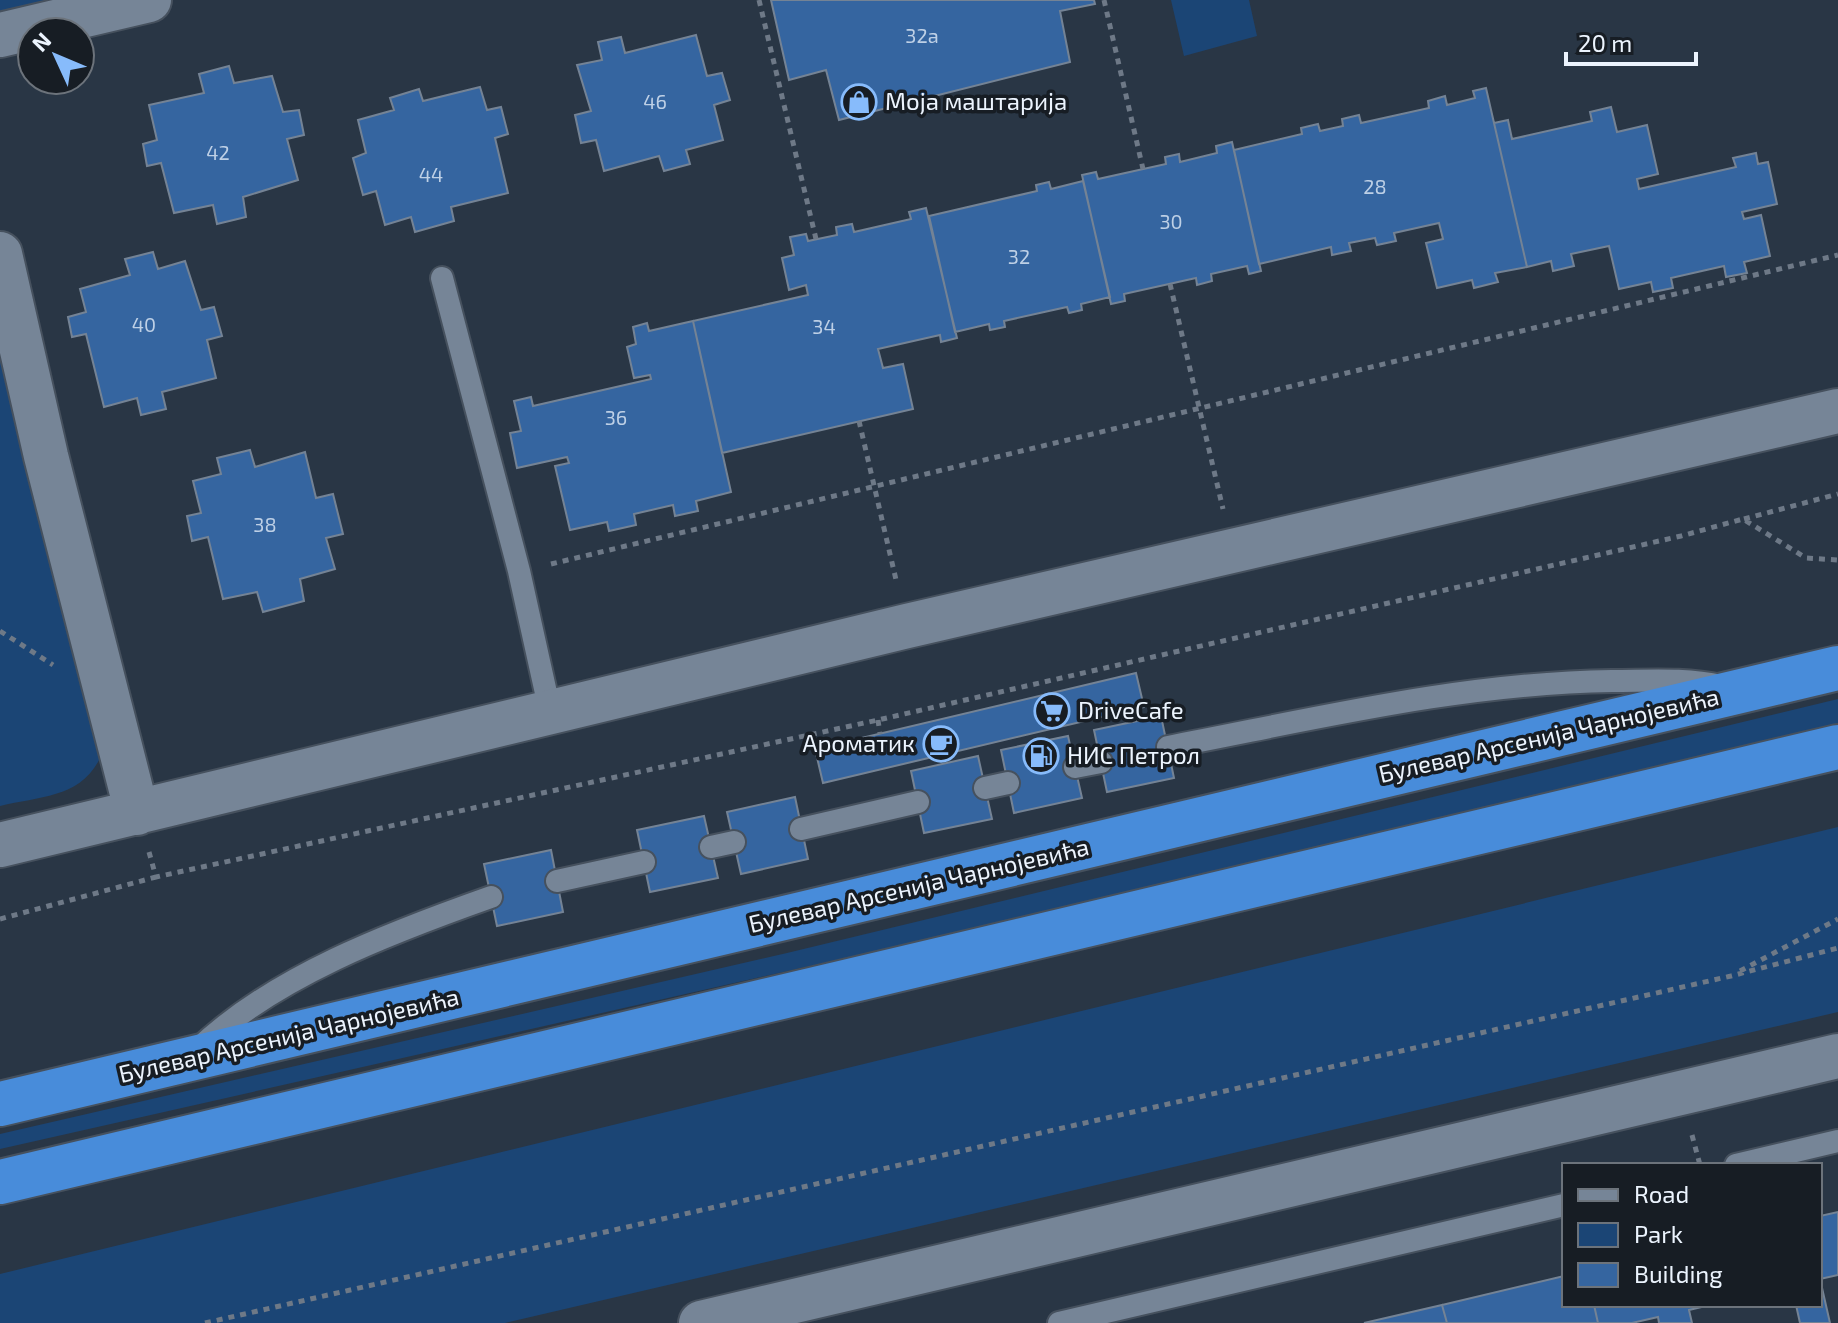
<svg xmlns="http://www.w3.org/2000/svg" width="1838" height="1323" viewBox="0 0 1838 1323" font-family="'Exo 2',sans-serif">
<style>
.green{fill:#1b4575}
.building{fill:#3565a0;stroke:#748395;stroke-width:2}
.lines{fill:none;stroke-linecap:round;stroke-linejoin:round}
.service-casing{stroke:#46515e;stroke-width:26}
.minor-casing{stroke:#46515e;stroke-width:48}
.trunk-casing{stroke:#46515e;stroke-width:48}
.path{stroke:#6e7987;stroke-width:5;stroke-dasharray:6 6;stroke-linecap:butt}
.service{stroke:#768597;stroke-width:22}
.minor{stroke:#768597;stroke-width:44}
.trunk{stroke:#488cda;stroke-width:44}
.labels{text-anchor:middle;stroke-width:7;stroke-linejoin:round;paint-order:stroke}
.number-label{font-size:20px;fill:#bed0e6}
.poi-label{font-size:24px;fill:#ecf4fe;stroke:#171d24;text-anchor:start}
.street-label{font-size:24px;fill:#ecf4fe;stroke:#171d24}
</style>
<rect width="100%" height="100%" fill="#293645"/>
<path class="green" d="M0,0H49L0,11Z
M1171,0H1249L1257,36L1184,56Z
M0,338L101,756C82,798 41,796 0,806Z
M1838,699V729L1562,796L0,1149V1134L787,953Z
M1838,827V1012L505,1323H0V1274Z"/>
<path class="building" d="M771,0H1094L1095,4L1060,11L1070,62L839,120L826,70L789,80Z
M696,35L707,76L722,73L730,100L714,105L723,140L686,150L690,164L664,171L659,156L604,171L596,140L581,143L575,115L591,111L577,65L602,60L598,42L621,37L625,53Z
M229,66L234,83L272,76L283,112L299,110L304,135L287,139L298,180L243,197L246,217L217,224L213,205L174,213L161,163L147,166L143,144L157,140L149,105L204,93L199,74Z
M480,87L487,110L501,107L508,134L495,138L508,193L451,207L454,221L415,232L411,217L385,225L376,191L363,195L353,158L366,153L358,120L394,110L390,98L419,89L423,101Z
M1486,88L1527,267L1495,273L1498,282L1474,288L1472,280L1437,288L1426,243L1443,239L1439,223L1394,233L1396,241L1377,245L1375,238L1349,243L1351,251L1332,255L1331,247L1259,264L1234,150L1302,134L1301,128L1318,124L1320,131L1343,126L1342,119L1359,115L1361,123L1429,108L1428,101L1445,96L1447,105L1475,98L1473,91Z
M1611,107L1617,132L1647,125L1658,174L1637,179L1639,189L1736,167L1733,158L1756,153L1758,164L1768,162L1777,204L1742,212L1744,219L1761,215L1770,256L1744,262L1747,273L1726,277L1724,266L1671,278L1673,288L1653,292L1651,282L1619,289L1609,246L1571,254L1574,266L1553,271L1551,261L1527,267L1494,123L1508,120L1512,139L1592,121L1590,112Z
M1232,142L1261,271L1249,274L1247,266L1211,274L1212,281L1197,285L1196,278L1124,294L1125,301L1111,304L1082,175L1096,172L1098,179L1166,164L1165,157L1179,154L1180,162L1217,153L1216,146Z
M1083,181L1110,297L1081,304L1082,310L1069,313L1067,307L1004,321L1005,327L990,330L989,324L955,332L929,216L1037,191L1036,185L1049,182L1051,189Z
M926,208L957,338L941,342L940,335L878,349L883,368L903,364L913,409L722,453L693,321L808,295L806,285L789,290L782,258L794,255L790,237L806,234L808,241L837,235L836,227L852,224L854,232L911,219L909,212Z
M153,252L158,269L185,261L201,310L214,307L222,336L207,340L216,378L162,392L166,409L141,415L137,398L104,407L86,334L72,337L68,317L86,312L80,289L130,275L125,259Z
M693,321L731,492L696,501L698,511L675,516L673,505L634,514L636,525L609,531L607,522L570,530L555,466L569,463L567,457L517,468L510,433L521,431L514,401L531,397L533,406L651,379L650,375L634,378L627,347L636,344L633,327L647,323L649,331Z
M250,450L255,467L305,452L316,498L333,494L343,534L326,538L335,569L300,579L304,601L263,612L257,592L223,599L208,537L192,541L187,516L201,513L193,481L221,474L217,458Z
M1136,673L1144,707L823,783L815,749Z
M1161,716L1174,778L1107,792L1094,730Z
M1068,736L1082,798L1014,813L1001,750Z
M978,756L992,819L924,833L911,771Z
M795,797L808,859L741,874L727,812Z
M704,816L718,878L650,892L637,830Z
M551,850L563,912L497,926L484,864Z
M1838,1212V1275L1820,1279L1830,1323H1800L1796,1305H1820V1216Z
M1564,1276V1305H1594L1598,1323H1447L1442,1305Z
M1442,1305L1447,1323H1364Z
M1594,1305H1710L1689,1310L1692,1323H1659L1658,1317L1632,1323H1598Z"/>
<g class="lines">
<defs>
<path id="service" d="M442,278L519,571L550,711
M1168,747C1315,719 1462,683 1612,681C1648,681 1685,678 1721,686
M1075,767L1101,762
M985,788L1008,783
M801,829L918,802
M711,847L734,842
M557,881L644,862
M196,1051C272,977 392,932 491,897
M1736,1165L1838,1141
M1059,1323L1564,1205"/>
<path id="minor" d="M0,35L149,0
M0,254L46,456L137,813
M0,845L907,626L1838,411
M701,1323L1838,1056"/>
<path id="trunk" d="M0,1104L1838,668
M0,1182L1838,747"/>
</defs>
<use href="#service" class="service-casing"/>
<use href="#minor" class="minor-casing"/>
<use href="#trunk" class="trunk-casing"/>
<path class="path" d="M759,0L816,239
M1104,0L1143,169
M1170,284L1223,509
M859,421L897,584
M1744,519L1838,494
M551,564L1838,255
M0,631L53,665
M878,720L880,734
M149,852L156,877L878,720L1681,536L1743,519L1806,558L1838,560
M0,919L156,877
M1740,971L1838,919
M1692,1135L1700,1165
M205,1323L1731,976L1838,948"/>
<use href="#service" class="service"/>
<use href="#minor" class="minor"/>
<use href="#trunk" class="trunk"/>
</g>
<defs>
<symbol id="shop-ring" viewBox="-11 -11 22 22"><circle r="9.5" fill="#171d24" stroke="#87bbfb" stroke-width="1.5"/><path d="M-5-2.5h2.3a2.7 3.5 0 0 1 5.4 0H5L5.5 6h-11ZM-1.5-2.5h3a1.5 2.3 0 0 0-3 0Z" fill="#87bbfb"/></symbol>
<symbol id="supermarket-ring" viewBox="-11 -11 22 22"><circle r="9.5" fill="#171d24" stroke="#87bbfb" stroke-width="1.5"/><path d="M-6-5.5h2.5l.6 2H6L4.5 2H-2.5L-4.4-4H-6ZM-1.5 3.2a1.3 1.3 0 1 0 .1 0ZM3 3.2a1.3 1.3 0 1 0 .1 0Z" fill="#87bbfb"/></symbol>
<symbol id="cafe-ring" viewBox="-11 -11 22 22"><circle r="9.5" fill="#171d24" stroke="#87bbfb" stroke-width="1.5"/><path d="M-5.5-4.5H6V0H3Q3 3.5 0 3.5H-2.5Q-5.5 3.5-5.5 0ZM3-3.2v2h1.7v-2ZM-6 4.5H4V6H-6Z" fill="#87bbfb"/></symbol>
<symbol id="fuel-ring" viewBox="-11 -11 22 22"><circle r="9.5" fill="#171d24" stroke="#87bbfb" stroke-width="1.5"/><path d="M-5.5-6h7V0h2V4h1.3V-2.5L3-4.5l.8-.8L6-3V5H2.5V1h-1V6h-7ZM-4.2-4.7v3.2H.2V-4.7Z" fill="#87bbfb"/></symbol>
</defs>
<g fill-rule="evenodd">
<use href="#shop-ring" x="839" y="82" width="40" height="40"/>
<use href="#supermarket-ring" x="1032" y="691" width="40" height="40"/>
<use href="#cafe-ring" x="921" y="724" width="40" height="40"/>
<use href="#fuel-ring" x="1021" y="736" width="40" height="40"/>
</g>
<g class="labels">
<g class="number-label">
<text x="922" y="43">32a</text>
<text x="655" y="109">46</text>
<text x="218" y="160">42</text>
<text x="431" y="182">44</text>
<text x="1375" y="194">28</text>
<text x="1171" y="229">30</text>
<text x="1019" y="264">32</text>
<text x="144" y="332">40</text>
<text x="824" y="334">34</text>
<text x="616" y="425">36</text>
<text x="265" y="532">38</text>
</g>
<g class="poi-label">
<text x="885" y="110">Моја маштарија</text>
<text x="1078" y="719">DriveCafe</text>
<text x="915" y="752" text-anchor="end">Ароматик</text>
<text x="1067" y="764">НИС Петрол</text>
</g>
<g class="street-label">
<text transform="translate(1549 736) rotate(-13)" y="8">Булевар Арсенија Чарнојевића</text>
<text transform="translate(919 886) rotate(-13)" y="8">Булевар Арсенија Чарнојевића</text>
<text transform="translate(289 1036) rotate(-13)" y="8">Булевар Арсенија Чарнојевића</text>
</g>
</g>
<rect x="1562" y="1163" width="260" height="144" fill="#171d24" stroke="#6c737b" stroke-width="2"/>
<rect x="1578" y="1189" width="40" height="12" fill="#768597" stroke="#6c737b" stroke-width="2"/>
<text x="1634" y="1203" font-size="24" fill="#ecf4fe">Road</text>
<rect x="1578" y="1223" width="40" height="24" fill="#1b4575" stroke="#6c737b" stroke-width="2"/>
<text x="1634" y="1243" font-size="24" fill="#ecf4fe">Park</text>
<rect x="1578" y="1263" width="40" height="24" fill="#3565a0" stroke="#6c737b" stroke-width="2"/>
<text x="1634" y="1283" font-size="24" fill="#ecf4fe">Building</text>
<g transform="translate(56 56) rotate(314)"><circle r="38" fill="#171d24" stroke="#6c737b" stroke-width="2"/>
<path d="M0-6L14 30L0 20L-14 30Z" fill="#87bbfb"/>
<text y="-12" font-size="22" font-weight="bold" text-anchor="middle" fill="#ecf4fe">N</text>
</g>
<path d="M1566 52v12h130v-12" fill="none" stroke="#ecf4fe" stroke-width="4"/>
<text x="1578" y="52" font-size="24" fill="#ecf4fe" stroke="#171d24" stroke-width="6" paint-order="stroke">20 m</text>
</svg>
